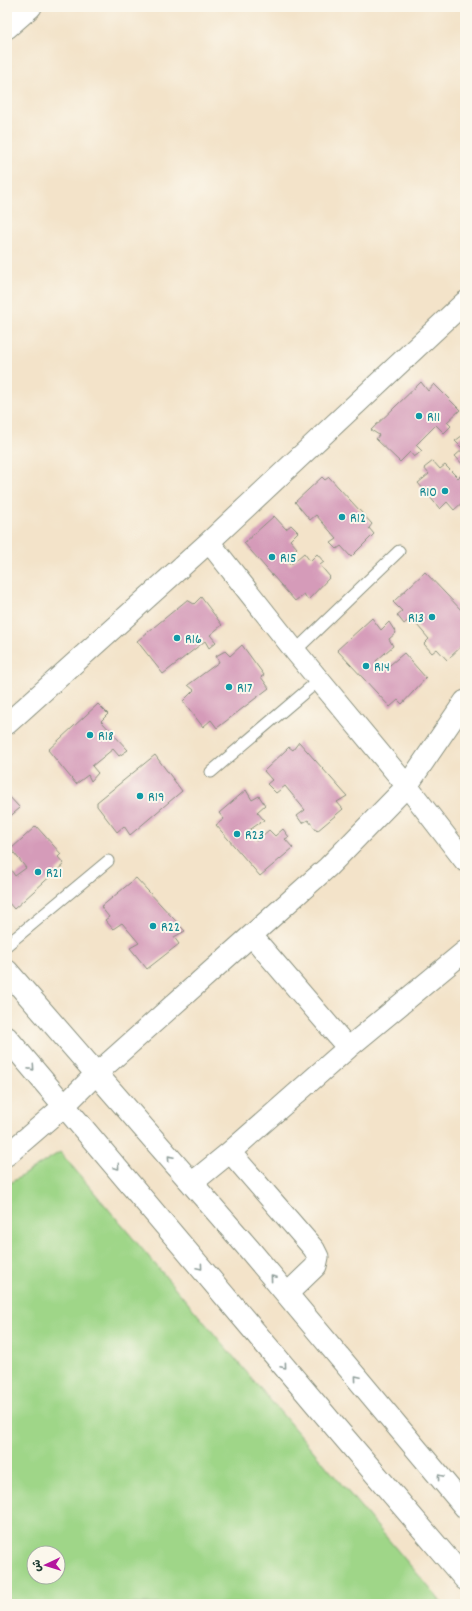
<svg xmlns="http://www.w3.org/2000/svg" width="472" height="1611" viewBox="0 0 472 1611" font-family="Dekko,'Playpen Sans Arabic',sans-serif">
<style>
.green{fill:#9fd688;stroke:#5f8a5e;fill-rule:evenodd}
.building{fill:#d59bb9}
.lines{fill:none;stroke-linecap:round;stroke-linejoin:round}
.service-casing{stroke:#89907e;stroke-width:13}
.minor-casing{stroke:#89907e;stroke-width:23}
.tertiary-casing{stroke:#89907e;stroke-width:24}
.service{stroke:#fff;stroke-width:11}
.minor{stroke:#fff;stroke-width:21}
.tertiary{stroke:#fff;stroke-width:22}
.oneway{stroke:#8f9e9a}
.culture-dot{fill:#0f9aa8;stroke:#fbf7ec;stroke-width:1.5}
.labels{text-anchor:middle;stroke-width:4;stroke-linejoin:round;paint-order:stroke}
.culture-label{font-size:14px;fill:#0d838f;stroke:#fbf7ec;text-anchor:start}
</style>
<rect width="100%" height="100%" fill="#fbf7ec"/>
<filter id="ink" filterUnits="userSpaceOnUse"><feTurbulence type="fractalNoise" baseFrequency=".025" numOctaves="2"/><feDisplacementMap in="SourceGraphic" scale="8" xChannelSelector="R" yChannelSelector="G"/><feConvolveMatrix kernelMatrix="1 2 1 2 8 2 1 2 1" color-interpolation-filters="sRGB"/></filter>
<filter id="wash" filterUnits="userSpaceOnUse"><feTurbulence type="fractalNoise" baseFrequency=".012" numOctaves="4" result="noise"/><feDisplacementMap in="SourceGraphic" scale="16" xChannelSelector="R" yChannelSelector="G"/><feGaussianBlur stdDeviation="0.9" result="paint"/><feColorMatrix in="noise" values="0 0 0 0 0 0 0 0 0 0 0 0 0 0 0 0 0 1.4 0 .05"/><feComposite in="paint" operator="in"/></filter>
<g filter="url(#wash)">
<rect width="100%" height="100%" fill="#f3e3c9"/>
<path class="green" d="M60,1152L443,1604H7V1185ZM34,1553H58V1577H34Z"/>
<g id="blocks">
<path class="building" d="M421,382L428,391L434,384L460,410L447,422L451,426L444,433L436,425L416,445L422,451L414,457L410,452L400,462L376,439L379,435L371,430Z
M463,435L465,438V467L455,456L463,449L455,441Z
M433,461L440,469L445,465L458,478L465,471V500L454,510L447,502L440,509L418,483L429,474L424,468Z
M322,477L325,480L329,477L372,524L369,528L374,534L351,557L341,546L337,549L331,543L337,539L316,515L310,520L295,502Z
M274,516L286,529L291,525L298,532L290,540L297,548L285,559L290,565L304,553L310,561L317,554L324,562L320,565L330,577L308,600L304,594L295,601L244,543Z
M425,572L465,614V643L447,660L437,649L432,653L424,644L429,639L411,618L404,624L397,615L402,611L393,602Z
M201,597L222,625L210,635L216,642L209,648L205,641L163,674L137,641L187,600L194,604Z
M372,618L381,630L389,622L396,633L389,639L393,646L376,661L384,670L404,653L426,678L402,704L398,700L390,707L337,650Z
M242,645L264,675L261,677L269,688L217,728L211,720L203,727L183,701L194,690L188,685L219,662L216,656L225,651L230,656Z
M98,704L108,714L101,721L128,750L119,756L113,749L92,766L98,773L91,781L88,775L76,784L48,750Z
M299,742L347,796L337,802L343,809L317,831L308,820L302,823L297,816L305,810L285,786L276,793L267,784L272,780L264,771L289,747L293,750Z
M155,755L182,791L130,835L124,826L117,832L97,806V802Z
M246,790L252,800L259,796L265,805L257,812L264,820L248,831L256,841L269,830L275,836L283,829L289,837L285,839L293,848L260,876L216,825L224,819L219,813Z
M7,794L20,808L7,819Z
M36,826L61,854L58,857L64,864L14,909L7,901V864L15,876L26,868L11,849Z
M136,878L185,931L174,937L179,944L147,969L130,948L139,943L122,923L113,929L105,920L109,917L101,907Z"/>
</g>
</g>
<g filter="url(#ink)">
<use href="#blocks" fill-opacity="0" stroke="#89907e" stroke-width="1"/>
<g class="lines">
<defs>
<path id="service" d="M295,651L399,551
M211,772L319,680
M7,945L108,861"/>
<path id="minor" d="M7,28L31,7
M209,542L295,651L407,786L465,861
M7,724L209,542L465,302
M252,936L348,1048L230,1152L314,1249L318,1257L316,1266L287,1294
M348,1048L465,951
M7,1155L65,1105L96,1074L328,867L407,786L465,701
M192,1183L230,1152"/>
<path id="tertiary" d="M7,971L249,1249L465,1507
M7,1038L331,1422L465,1579"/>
</defs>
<use href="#service" class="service-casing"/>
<use href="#minor" class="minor-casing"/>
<use href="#tertiary" class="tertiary-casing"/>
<use href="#service" class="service"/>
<use href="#minor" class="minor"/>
<use href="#tertiary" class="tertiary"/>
</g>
<defs><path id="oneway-chevron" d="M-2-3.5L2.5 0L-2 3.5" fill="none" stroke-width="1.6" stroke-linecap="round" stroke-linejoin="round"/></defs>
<g class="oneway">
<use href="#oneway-chevron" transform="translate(32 1068) rotate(49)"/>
<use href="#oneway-chevron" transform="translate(170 1158) rotate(-131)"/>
<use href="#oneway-chevron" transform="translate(117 1167) rotate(50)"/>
<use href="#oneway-chevron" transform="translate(200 1267) rotate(50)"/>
<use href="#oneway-chevron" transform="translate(273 1278) rotate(-130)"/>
<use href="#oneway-chevron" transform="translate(284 1366) rotate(50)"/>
<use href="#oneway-chevron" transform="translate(357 1378) rotate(-130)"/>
<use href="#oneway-chevron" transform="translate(440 1477) rotate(-130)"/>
</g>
</g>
<g class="culture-dot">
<circle cx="419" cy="416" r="4"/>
<circle cx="445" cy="491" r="4"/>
<circle cx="342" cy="517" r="4"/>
<circle cx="272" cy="557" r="4"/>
<circle cx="432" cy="617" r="4"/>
<circle cx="177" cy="638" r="4"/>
<circle cx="366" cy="666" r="4"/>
<circle cx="229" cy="687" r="4"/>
<circle cx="90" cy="735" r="4"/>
<circle cx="140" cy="796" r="4"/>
<circle cx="237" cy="834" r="4"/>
<circle cx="38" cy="872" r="4"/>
<circle cx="153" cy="926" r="4"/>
</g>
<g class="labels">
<g class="culture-label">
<text x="427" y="421">R11</text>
<text x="437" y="496" text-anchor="end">R10</text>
<text x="350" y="522">R12</text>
<text x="280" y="562">R15</text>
<text x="424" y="622" text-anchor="end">R13</text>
<text x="185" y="643">R16</text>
<text x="374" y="671">R14</text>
<text x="237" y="692">R17</text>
<text x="98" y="740">R18</text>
<text x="148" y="801">R19</text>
<text x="245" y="839">R23</text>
<text x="46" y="877">R21</text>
<text x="161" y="931">R22</text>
</g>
</g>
<rect width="472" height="1611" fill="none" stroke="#fbf7ec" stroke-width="24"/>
<g transform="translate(46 1565) rotate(266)"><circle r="19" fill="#fbf7ec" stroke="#a3ada2"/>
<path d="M0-3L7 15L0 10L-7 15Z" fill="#b5179e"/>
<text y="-6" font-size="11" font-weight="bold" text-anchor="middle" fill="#1f3d34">ش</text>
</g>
</svg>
